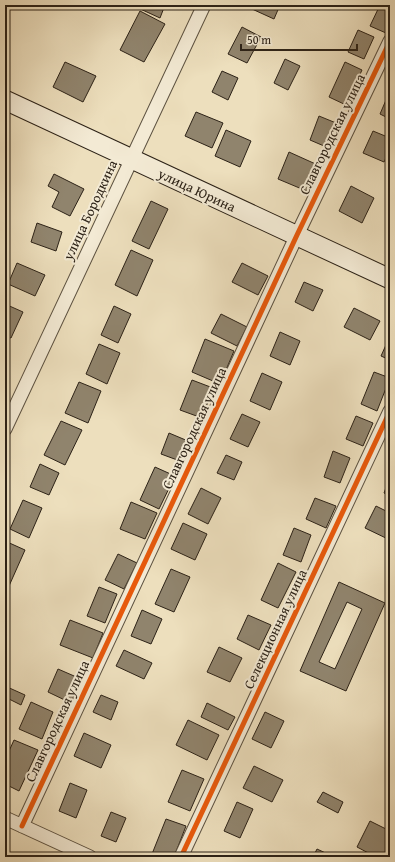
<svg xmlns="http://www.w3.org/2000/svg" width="395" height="862" viewBox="0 0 395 862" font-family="'Gentium Book Plus',serif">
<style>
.building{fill:#90846d;stroke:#2c2217;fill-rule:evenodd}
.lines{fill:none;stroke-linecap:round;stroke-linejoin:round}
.street-casing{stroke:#5c5140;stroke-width:15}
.secondary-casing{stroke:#2c2217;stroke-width:21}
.street{stroke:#f3ead4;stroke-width:13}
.secondary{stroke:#f3ead4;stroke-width:19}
.cycleway-casing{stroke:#f3ead4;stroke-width:8}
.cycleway{stroke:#e8590c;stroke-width:5}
.labels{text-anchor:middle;stroke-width:4;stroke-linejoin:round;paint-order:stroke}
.street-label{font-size:14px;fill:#2c2217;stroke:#f3ead4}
</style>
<rect width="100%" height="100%" fill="#eddfbd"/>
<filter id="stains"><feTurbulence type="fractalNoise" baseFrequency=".005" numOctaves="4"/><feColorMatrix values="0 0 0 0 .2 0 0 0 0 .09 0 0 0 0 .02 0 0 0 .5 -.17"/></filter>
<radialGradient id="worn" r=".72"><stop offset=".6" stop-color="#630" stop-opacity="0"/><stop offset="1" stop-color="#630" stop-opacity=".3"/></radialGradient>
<path class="building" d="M137,5H165L160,18L136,7Z
M254,5H280L274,19L252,9Z
M380,5L390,8V23L386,33L370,26Z
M140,11L165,24L144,62L120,50Z
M242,27L261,37L247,63L228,54Z
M358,30L374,37L364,59L348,52Z
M285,59L300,66L288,90L274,83Z
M65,62L96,76L83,102L53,87Z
M345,62L362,70L346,105L329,97Z
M222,71L238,78L228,100L212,92Z
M389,93H390V119L380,114Z
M196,112L223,123L212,148L185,136Z
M319,116L341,125L331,149L310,140Z
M226,130L251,141L240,167L215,156Z
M373,131L390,138V150L384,162L363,153Z
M289,152L320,166L309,192L278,179Z
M54,174L84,189L70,216L52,207L59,192L48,186Z
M351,186L374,198L362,223L339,211Z
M151,201L168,209L149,249L132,241Z
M37,223L62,232L56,251L31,242Z
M131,250L153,260L137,296L115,285Z
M17,263L45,275L35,296L8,284Z
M242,263L268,276L258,295L232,282Z
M304,282L323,290L313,311L295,302Z
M5,304L23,312L11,338L5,336Z
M114,306L131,314L118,343L101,335Z
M354,308L380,321L370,340L344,327Z
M221,314L247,327L237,346L211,333Z
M280,332L300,341L290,365L270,356Z
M390,336V360L381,356Z
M205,339L234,351L220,384L192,372Z
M99,344L120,353L107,384L86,374Z
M374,372L390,378L377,411L361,404Z
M262,373L282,382L270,410L250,401Z
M192,380L213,388L202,418L180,410Z
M79,382L101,391L88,423L65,413Z
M242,414L260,422L248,447L230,439Z
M356,416L373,423L363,446L346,439Z
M61,421L82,430L65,465L44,455Z
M169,433L188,441L180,461L161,454Z
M333,451L350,458L340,483L324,477Z
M226,455L242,462L234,480L217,473Z
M40,464L59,473L49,495L30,487Z
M155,467L175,476L159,509L140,500Z
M390,477V496L384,493Z
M201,488L221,498L208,524L188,514Z
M315,498L336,506L326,528L306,519Z
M23,500L42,508L29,538L10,529Z
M131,502L157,513L145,539L120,529Z
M376,506L390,513V540L365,528Z
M183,523L207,534L195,560L171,549Z
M294,528L311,535L301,562L283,555Z
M5,541L25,550L9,586L5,584Z
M118,554L137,563L124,589L105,580Z
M278,563L296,572L278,608L261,600Z
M171,569L190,577L174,612L155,604Z
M339,582L385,603L346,691L300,671ZM347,602L362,609L335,669L319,662Z
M99,587L117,594L105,623L87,616Z
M142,610L162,619L151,644L131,636Z
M248,615L271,625L259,650L237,639Z
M70,620L103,633L93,658L60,645Z
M219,647L242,658L230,682L207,672Z
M124,650L152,663L144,679L116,666Z
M58,669L81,679L71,703L48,692Z
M5,686L25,695L21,705L5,697Z
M101,695L118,702L111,720L93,712Z
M31,702L53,712L42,739L19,729Z
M207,703L235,717L228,730L201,717Z
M265,712L284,721L271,748L252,739Z
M188,720L219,735L207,760L176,745Z
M84,733L111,745L101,768L74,756Z
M14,740L38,750L19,791L5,784V760Z
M254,766L283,780L272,802L243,788Z
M182,770L204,779L190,811L168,802Z
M70,783L87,790L76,818L59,811Z
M323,792L343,802L338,813L317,802Z
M237,802L253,809L240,838L224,831Z
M111,812L126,818L116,842L101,836Z
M166,819L186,826L174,857H159L152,854Z
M370,821L390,831V847L385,857H376L357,847Z
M317,849L332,856V857H313Z"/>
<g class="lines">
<defs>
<path id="street" d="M5,429L204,5
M5,818L90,857
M22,826L297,235L390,41
M181,857L390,411"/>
<path id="secondary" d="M5,100L390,279"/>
</defs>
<use href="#street" class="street-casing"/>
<use href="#secondary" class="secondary-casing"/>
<use href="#street" class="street"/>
<use href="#secondary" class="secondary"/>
<defs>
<path id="cycleway" d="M22,826L297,235L390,41
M181,857L390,411"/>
</defs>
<use href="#cycleway" class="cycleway-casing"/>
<use href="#cycleway" class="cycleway"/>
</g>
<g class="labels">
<g class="street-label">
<text transform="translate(332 134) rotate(-64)" y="5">Славгородская улица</text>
<text transform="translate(197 190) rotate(25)" y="5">улица Юрина</text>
<text transform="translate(90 210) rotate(-65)" y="5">улица Бородкина</text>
<text transform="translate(194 428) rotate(-65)" y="5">Славгородская улица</text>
<text transform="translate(275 629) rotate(-65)" y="5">Селекционная улица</text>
<text transform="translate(57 721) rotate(-65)" y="5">Славгородская улица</text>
</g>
</g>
<rect width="395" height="862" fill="none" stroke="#eddfbd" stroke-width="20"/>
<rect x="6" y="6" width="383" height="850" fill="none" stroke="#2c2217" stroke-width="2"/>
<rect x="10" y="10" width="375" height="842" fill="none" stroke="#2c2217"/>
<path d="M241 44v6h116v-6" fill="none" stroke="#2c2217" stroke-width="2"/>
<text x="247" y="44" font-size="12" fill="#2c2217" stroke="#f3ead4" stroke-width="3" paint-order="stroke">50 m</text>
<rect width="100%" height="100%" filter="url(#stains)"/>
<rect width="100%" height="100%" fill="url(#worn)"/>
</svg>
